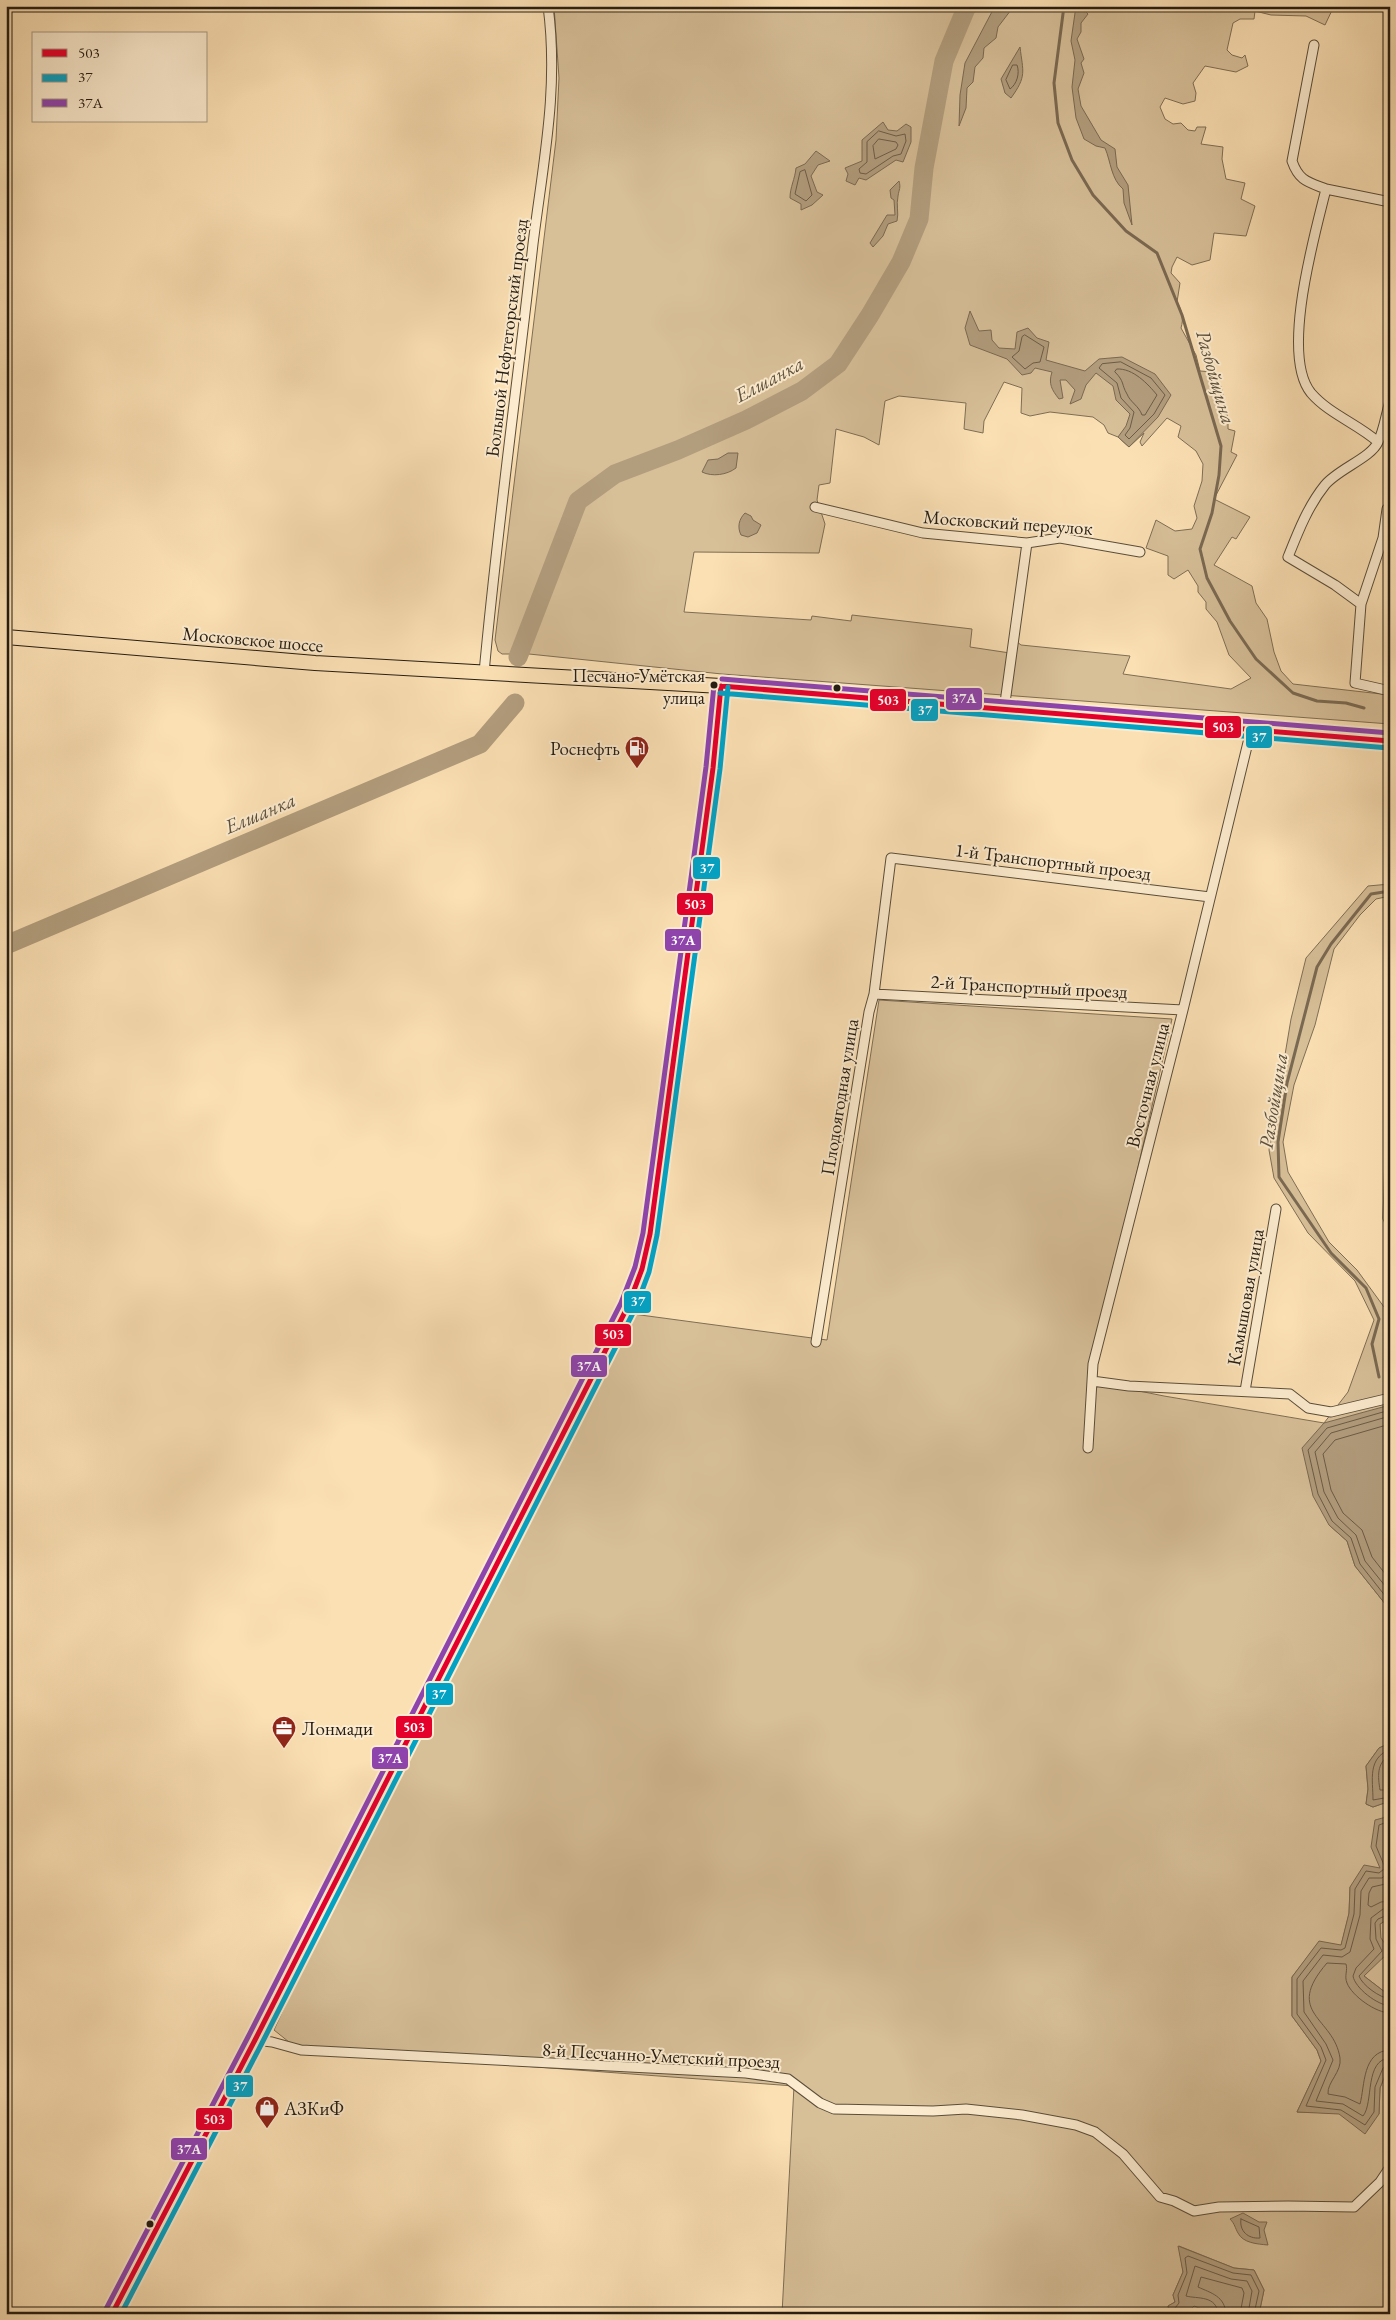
<svg xmlns="http://www.w3.org/2000/svg" width="1396" height="2320" viewBox="0 0 1396 2320" font-family="'EB Garamond',serif">
<style>
.green{fill:#d7bf98;stroke:#7e6e55;fill-rule:evenodd}
.water{fill:#b29d7d;stroke:#7a6952}
.lines{fill:none;stroke-linecap:round;stroke-linejoin:round}
.shore{stroke:#6c5c48;stroke-width:1}
.stream{stroke:#7a6952;stroke-width:3}
.river{stroke:#b29d7d;stroke-width:19}
.minor-casing{stroke:#5a4d3a;stroke-width:11}
.secondary-casing{stroke:#251c12;stroke-width:15}
.primary-casing{stroke:#251c12;stroke-width:16}
.minor{stroke:#fcebce;stroke-width:9}
.secondary{stroke:#fcebce;stroke-width:12}
.primary{stroke:#fbe0b4;stroke-width:14}
.bus-1-casing{stroke:#fcebce;stroke-width:9}
.bus-2-casing{stroke:#fcebce;stroke-width:9}
.bus-3-casing{stroke:#fcebce;stroke-width:9}
.bus-1{stroke:#e4002b;stroke-width:5}
.bus-2{stroke:#02a2c5;stroke-width:5}
.bus-3{stroke:#8e44ad;stroke-width:5}
.bus-dot{fill:#251c12;stroke:#fcebce;stroke-width:2}
.labels{text-anchor:middle;stroke-width:4;stroke-linejoin:round;paint-order:stroke}
.bus-label{font-size:18px;fill:#251c12;stroke:#fcebce;text-anchor:end}
.street-label{font-size:19px;fill:#251c12;stroke:#fcebce}
.poi-label{font-size:19px;fill:#251c12;stroke:#fcebce;text-anchor:start}
.water-label{font-size:20px;font-style:italic;fill:#5d503d;stroke:#fcebce}
.line-badge{stroke:#fcebce;stroke-width:2}
.badge-label{font-size:14px;text-anchor:middle;font-weight:bold;fill:#fff}
</style>
<rect width="100%" height="100%" fill="#fbe0b4"/>
<filter id="stains"><feTurbulence type="fractalNoise" baseFrequency=".004" numOctaves="4"/><feColorMatrix values="0 0 0 0 .2 0 0 0 0 .09 0 0 0 0 .02 0 0 0 .5 -.17"/></filter>
<radialGradient id="worn" r=".72"><stop offset=".6" stop-color="#630" stop-opacity="0"/><stop offset="1" stop-color="#630" stop-opacity=".3"/></radialGradient>
<path class="green" d="M554,6H1334L1325,25L1306,16L1271,15L1255,11L1254,19H1240L1233,23L1227,50L1232,55L1242,58L1245,55L1248,66L1236,72L1205,66L1193,83L1196,93L1195,101L1183,104L1165,98L1160,107L1165,119L1173,124L1181,123L1188,130L1195,131L1197,127H1206L1201,144L1223,147L1222,159L1226,179L1245,183L1241,199L1255,206L1246,236L1214,233L1210,260L1192,265L1177,257L1172,267L1171,273L1180,283L1177,302C1182,311 1184,318 1181,328L1196,355L1200,371L1213,372V384L1221,386L1228,419V429L1235,431L1231,452L1237,455L1214,499L1250,517L1236,539L1232,537L1214,565L1252,586L1256,603L1267,619L1274,652L1281,671L1293,684L1390,695V724L722,674L529,654H502L498,651L495,640L556,140L559,78ZM1004,382L1022,388L1021,413L1030,416L1050,412L1093,417L1104,425L1108,433L1118,437L1129,447L1144,433L1140,442L1142,446L1167,418L1181,426L1178,437L1196,451L1203,464L1202,481L1194,506L1197,518L1192,529L1175,531L1156,520L1146,548L1168,556V575L1174,579L1188,570L1198,586V592L1206,602V609L1217,622L1229,655L1251,678L1231,689L1123,674L1130,656L1021,645L1012,638L1010,653L970,647L972,629L852,615L851,621L812,616L811,620L684,612L694,552L819,553L825,524L817,500L819,485L830,483L836,429L864,437L879,445L885,401L899,396L966,403L964,429L983,433L984,421Z
M1390,884V896L1376,899L1360,915L1334,949L1315,1025L1294,1085L1283,1142L1288,1172L1329,1242L1357,1270L1384,1307L1390,1299V1405L1384,1406L1329,1525L1347,1541L1355,1566L1390,1610V1743L1379,1748L1366,1766L1368,1789L1366,1804L1373,1807L1390,1801V1816H1387L1380,1868L1350,1887L1349,1914L1341,1946L1319,1942L1292,1977V2016L1317,2050L1321,2061L1297,2112L1379,2114L1380,2088L1390,2063V2314H1259L1264,2290L1254,2270L1234,2268L1179,2246L1183,2272L1173,2295L1175,2302L1168,2306L1170,2314H782L794,2086L482,2063L304,2054L274,2030L344,1876L633,1314L827,1340L879,1000L1172,1019L1089,1381L1164,1396L1324,1423L1348,1392L1374,1320L1355,1281L1308,1233L1274,1178L1269,1150L1291,1019L1306,958L1368,886Z
M1390,1918V1996L1364,1976C1377,1962 1382,1943 1380,1924Z"/>
<path class="water" d="M995,6H1014L998,27L996,38L984,48L983,58L975,67L973,82L967,88L966,108L959,126L960,95L965,63Z
M1076,6H1080L1088,14L1081,23V32L1077,39L1084,59L1081,63L1084,73L1078,89L1081,106L1101,140L1115,149L1117,167L1128,185L1132,225L1124,203L1123,189C1111,179 1111,162 1105,148L1096,146L1084,139L1076,118L1072,87L1075,60L1071,41Z
M1020,47C1023,72 1027,76 1011,98L1005,93L1001,79Z
M883,122L888,130L897,131L906,124L911,127V142L903,162L896,160L866,180L859,178L855,185L846,181L848,174L845,168L862,161V140Z
M816,151L830,161L818,165L811,176L817,192L823,195L812,205L801,210V204L790,198C790,187 795,179 796,168L805,164Z
M899,181C901,188 899,189 898,196C896,205 899,213 897,221L888,224L883,236L873,247L870,243L887,215H895L894,200L891,198L890,190Z
M970,311L979,331L991,330L992,340L999,348L1015,349L1017,332L1028,328L1037,338L1049,342L1046,360L1085,371L1099,359L1122,357L1155,374L1171,395L1158,417L1129,447L1118,437L1126,426L1130,414L1116,400L1113,386L1096,373L1086,385L1081,399L1070,404L1075,390L1066,380H1060L1063,398L1059,399C1052,390 1048,384 1052,372L1035,368L1031,373L1022,375L1007,359L970,345L965,328Z
M728,453H738L736,468C727,475 712,477 702,472L708,460L718,459Z
M745,513L751,516L753,520L761,525L757,533L748,537L741,535C737,527 739,519 745,513Z
M1390,1405V1610L1355,1566L1347,1541L1329,1525L1313,1496L1302,1448L1324,1423Z
M1390,1743V1801L1373,1807L1366,1804L1368,1789L1366,1766L1379,1748Z
M1390,1816V1918L1380,1924L1381,1938L1390,1951L1364,1976L1390,1996V2063L1380,2088L1379,2114L1365,2134L1339,2114L1297,2112L1321,2061L1317,2050L1292,2016V1977L1319,1941L1341,1945L1349,1913L1350,1887L1364,1865L1380,1868L1371,1847L1375,1820Z
M1243,2213L1259,2222H1267L1264,2230L1268,2245C1257,2244 1243,2243 1238,2233C1235,2228 1235,2224 1230,2219Z
M1178,2246L1234,2268L1254,2270L1264,2290L1259,2314H1207V2311L1194,2306L1186,2314H1170L1168,2306L1175,2302L1173,2295L1183,2272Z"/>
<g class="lines">
<path class="shore" d="M1013,65H1017C1020,73 1017,84 1010,89L1006,80Z
M879,131L896,136L905,134L906,141L901,154L893,156L866,174L860,173L859,169L867,162V142Z
M879,139L896,142L898,145L896,149L875,159L873,146Z
M805,170L812,195L806,201L795,194L800,172Z
M1025,335L1044,347L1040,362L1033,363L1025,369L1012,357L1019,351L1022,337Z
M1121,362L1151,378L1165,395L1154,414L1129,439L1125,435L1130,428L1134,412L1121,398L1117,383L1099,368L1102,364Z
M1117,369C1133,368 1148,384 1157,395L1145,415H1142C1139,406 1130,402 1127,394C1121,384 1125,382 1115,372Z
M1390,1410L1327,1428L1308,1450L1318,1494L1332,1521L1351,1538L1360,1564L1390,1602
M1390,1416L1331,1433L1315,1452L1324,1492L1338,1518L1356,1535L1365,1561L1390,1592
M1390,1424L1335,1440L1323,1454L1331,1490L1343,1513L1362,1530L1372,1557L1390,1580
M1390,1749C1367,1759 1373,1779 1373,1800L1390,1797
M1390,1755C1376,1763 1378,1777 1380,1790H1390
M1390,1821L1379,1825L1376,1846L1384,1865V1869L1379,1873L1366,1871L1355,1889L1354,1914L1345,1948L1341,1950L1321,1948L1297,1979V2014L1321,2047L1326,2060L1306,2106L1341,2110L1365,2125L1374,2112L1375,2087L1383,2068L1390,2064
M1390,1871L1382,1878H1369L1361,1891L1360,1915L1350,1952L1342,1957L1323,1955L1303,1981L1304,2012L1326,2044L1333,2060L1316,2101L1343,2104L1363,2116C1374,2103 1364,2059 1390,2058
M1390,1883L1372,1887L1369,1893L1368,1905L1371,1907L1381,1902L1390,1901
M1390,1908L1383,1909L1371,1918L1370,1939L1374,1949L1356,1968L1353,1976C1355,1988 1377,2005 1390,2006
M1390,1914L1378,1919L1375,1923L1376,1939L1382,1951L1359,1976C1362,1985 1380,1998 1390,1999
M1390,2013C1376,2013 1352,1996 1347,1983C1344,1976 1348,1970 1346,1964L1327,1963C1283,2014 1334,2017 1340,2058C1342,2072 1327,2082 1328,2094L1345,2097L1360,2104C1365,2086 1362,2051 1390,2050
M1241,2219L1259,2227L1260,2238C1248,2239 1239,2231 1241,2219Z
M1175,2314V2308L1179,2303L1178,2295L1187,2273L1185,2258L1188,2256L1233,2273L1251,2275L1259,2291L1254,2314
M1218,2314C1217,2295 1197,2299 1186,2296L1195,2266L1231,2279L1247,2281L1252,2291L1248,2314
M1226,2314C1225,2296 1211,2293 1198,2287L1201,2277L1242,2288L1244,2293L1240,2314"/>
<path class="stream" d="M1064,6L1054,83L1058,123L1072,160L1093,195L1126,231L1157,253L1182,315L1221,446L1219,475L1212,513L1200,549L1207,578L1230,621L1256,659L1293,693L1317,701L1346,703L1364,708
M1379,1377L1372,1344L1379,1319L1366,1288L1331,1253L1279,1177L1278,1142L1287,1083L1317,967L1331,944L1371,894L1390,891"/>
<path class="river" d="M518,657L578,501L615,474L678,450L746,420L802,391L838,364L870,315L901,262L919,219L924,168L944,61L967,6
M6,945L480,744L515,703"/>
<defs>
<path id="minor" d="M1314,45L1292,161C1299,181 1308,182 1326,189C1315,234 1280,355 1311,393C1329,414 1358,424 1378,442
M1326,189L1390,202
M815,507L923,533L1027,543L1060,538L1140,552
M1390,509H1387L1383,538L1361,604L1355,683L1390,691
M1361,604L1335,585L1288,557C1298,532 1308,506 1325,485C1338,469 1371,458 1378,442C1384,430 1386,414 1390,401
M484,673C497,530 517,387 533,244C543,163 559,89 548,6
M1004,710L1027,543
M874,994L1183,1010
M1390,1152L1388,1218L1390,1223
M816,1342L869,1012L874,994L891,858L1210,897
M1092,1381L1129,1386L1290,1394L1308,1408L1331,1412L1390,1398
M1245,1391L1276,1209
M1088,1448L1093,1364L1183,1010L1251,730
M255,2040L272,2042L301,2050L746,2073L788,2079L820,2103L834,2109L933,2111L966,2109L1022,2115L1076,2125L1095,2132L1123,2154L1160,2197L1174,2201L1194,2211L1219,2207L1288,2206L1354,2207L1380,2182L1390,2167"/>
<path id="secondary" d="M112,2314L255,2040L628,1306L642,1269L650,1234L713,768L721,686"/>
<path id="primary" d="M6,637L315,663L721,686L1390,741"/>
</defs>
<use href="#minor" class="minor-casing"/>
<use href="#secondary" class="secondary-casing"/>
<use href="#primary" class="primary-casing"/>
<use href="#minor" class="minor"/>
<use href="#secondary" class="secondary"/>
<use href="#primary" class="primary"/>
<defs>
<path id="bus-1" d="M721,686L1390,741
M112,2314L255,2040L628,1306L642,1269L650,1234L713,768L721,686"/>
<path id="bus-2" d="M720,693L1389,748
M121,2314L262,2043L635,1309L649,1272L657,1235L720,769L728,687"/>
<path id="bus-3" d="M722,679L1390,733
M105,2311L248,2037L621,1303L635,1267L643,1233L706,767L714,685"/>
</defs>
<use href="#bus-1" class="bus-1-casing"/>
<use href="#bus-2" class="bus-2-casing"/>
<use href="#bus-3" class="bus-3-casing"/>
<use href="#bus-1" class="bus-1"/>
<use href="#bus-2" class="bus-2"/>
<use href="#bus-3" class="bus-3"/>
</g>
<defs>
<symbol id="fuel-pin" viewBox="-11 -11 22 30"><path d="M0 17L-7.5 6A9.5 9.5 0 1 1 7.5 6Z" fill="#8f2418" stroke="#fcebce"/><path d="M-5.5-6h7V0h2V4h1.3V-2.5L3-4.5l.8-.8L6-3V5H2.5V1h-1V6h-7ZM-4.2-4.7v3.2H.2V-4.7Z" fill="#fff"/></symbol>
<symbol id="office-pin" viewBox="-11 -11 22 30"><path d="M0 17L-7.5 6A9.5 9.5 0 1 1 7.5 6Z" fill="#8f2418" stroke="#fcebce"/><path d="M-6-3h4V-5.5h4V-3h4V5H-6ZM-1-4.5V-3h2v-1.5ZM-6 0V1H6V0Z" fill="#fff"/></symbol>
<symbol id="shop-pin" viewBox="-11 -11 22 30"><path d="M0 17L-7.5 6A9.5 9.5 0 1 1 7.5 6Z" fill="#8f2418" stroke="#fcebce"/><path d="M-5-2.5h2.3a2.7 3.5 0 0 1 5.4 0H5L5.5 6h-11ZM-1.5-2.5h3a1.5 2.3 0 0 0-3 0Z" fill="#fff"/></symbol>
</defs>
<g fill-rule="evenodd">
<use href="#fuel-pin" x="623" y="734" width="28" height="38"/>
<use href="#office-pin" x="270" y="1714" width="28" height="38"/>
<use href="#shop-pin" x="253" y="2094" width="28" height="38"/>
</g>
<g class="bus-dot">
<circle cx="714" cy="685" r="4.5"/>
<circle cx="837" cy="688" r="4.5"/>
<circle cx="150" cy="2224" r="4.5"/>
</g>
<g class="labels">
<g class="bus-label">
<text x="705" y="682">Песчано-Умётская<tspan x="705" dy="22">улица</tspan></text>
</g>
<g class="street-label">
<text transform="translate(506 338) rotate(-83)" y="7">Большой Нефтегорский проезд</text>
<text transform="translate(1008 522) rotate(4)" y="7">Московский переулок</text>
<text transform="translate(253 639) rotate(5)" y="7">Московское шоссе</text>
<text transform="translate(1053 861) rotate(7)" y="7">1-й Транспортный проезд</text>
<text transform="translate(1029 986) rotate(3)" y="7">2-й Транспортный проезд</text>
<text transform="translate(1147 1085) rotate(-76)" y="7">Восточная улица</text>
<text transform="translate(839 1097) rotate(-81)" y="7">Плодоягодная улица</text>
<text transform="translate(1245 1297) rotate(-80)" y="7">Камышовая улица</text>
<text transform="translate(661 2055) rotate(3)" y="7">8-й Песчанно-Уметский проезд</text>
</g>
<g class="poi-label">
<text x="620" y="755" text-anchor="end">Роснефть</text>
<text x="302" y="1735">Лонмади</text>
<text x="284" y="2115">АЗКиФ</text>
</g>
<g class="water-label">
<text transform="translate(1216 377) rotate(74)" y="7">Разбойщина</text>
<text transform="translate(769 379) rotate(-28)" y="7">Елшанка</text>
<text transform="translate(260 813) rotate(-23)" y="7">Елшанка</text>
<text transform="translate(1273 1101) rotate(-81)" y="7">Разбойщина</text>
</g>
</g>
<g class="line-badge">
<rect x="945" y="687" width="38" height="24" rx="5" fill="#8e44ad"/>
<rect x="869" y="688" width="38" height="24" rx="5" fill="#e4002b"/>
<rect x="910" y="698" width="29" height="24" rx="5" fill="#02a2c5"/>
<rect x="1204" y="715" width="38" height="24" rx="5" fill="#e4002b"/>
<rect x="1245" y="725" width="28" height="24" rx="5" fill="#02a2c5"/>
<rect x="692" y="856" width="29" height="24" rx="5" fill="#02a2c5"/>
<rect x="676" y="892" width="38" height="24" rx="5" fill="#e4002b"/>
<rect x="664" y="928" width="38" height="24" rx="5" fill="#8e44ad"/>
<rect x="623" y="1290" width="29" height="24" rx="5" fill="#02a2c5"/>
<rect x="594" y="1323" width="38" height="24" rx="5" fill="#e4002b"/>
<rect x="570" y="1354" width="38" height="24" rx="5" fill="#8e44ad"/>
<rect x="425" y="1682" width="29" height="24" rx="5" fill="#02a2c5"/>
<rect x="395" y="1715" width="38" height="24" rx="5" fill="#e4002b"/>
<rect x="371" y="1746" width="38" height="24" rx="5" fill="#8e44ad"/>
<rect x="225" y="2074" width="29" height="24" rx="5" fill="#02a2c5"/>
<rect x="195" y="2107" width="38" height="24" rx="5" fill="#e4002b"/>
<rect x="170" y="2137" width="38" height="24" rx="5" fill="#8e44ad"/>
</g>
<g class="badge-label">
<text x="964" y="703">37А</text>
<text x="888" y="705">503</text>
<text x="925" y="715">37</text>
<text x="1223" y="732">503</text>
<text x="1259" y="742">37</text>
<text x="707" y="873">37</text>
<text x="695" y="909">503</text>
<text x="683" y="945">37А</text>
<text x="638" y="1306">37</text>
<text x="613" y="1339">503</text>
<text x="589" y="1371">37А</text>
<text x="439" y="1699">37</text>
<text x="414" y="1732">503</text>
<text x="390" y="1763">37А</text>
<text x="240" y="2091">37</text>
<text x="214" y="2124">503</text>
<text x="189" y="2154">37А</text>
</g>
<rect width="1396" height="2320" fill="none" stroke="#fbe0b4" stroke-width="25"/>
<rect x="8" y="8" width="1381" height="2305" fill="none" stroke="#251c12" stroke-width="2.5"/>
<rect x="12" y="12" width="1371" height="2295" fill="none" stroke="#251c12"/>
<rect x="32" y="32" width="175" height="90" fill="#fcebce" stroke="#a69883"/>
<rect x="42" y="49" width="25" height="8" fill="#e4002b" stroke="#a69883"/>
<text x="78" y="58" font-size="15" fill="#251c12">503</text>
<rect x="42" y="74" width="25" height="8" fill="#02a2c5" stroke="#a69883"/>
<text x="78" y="82" font-size="15" fill="#251c12">37</text>
<rect x="42" y="99" width="25" height="8" fill="#8e44ad" stroke="#a69883"/>
<text x="78" y="108" font-size="15" fill="#251c12">37А</text>
<rect width="100%" height="100%" filter="url(#stains)"/>
<rect width="100%" height="100%" fill="url(#worn)"/>
</svg>
